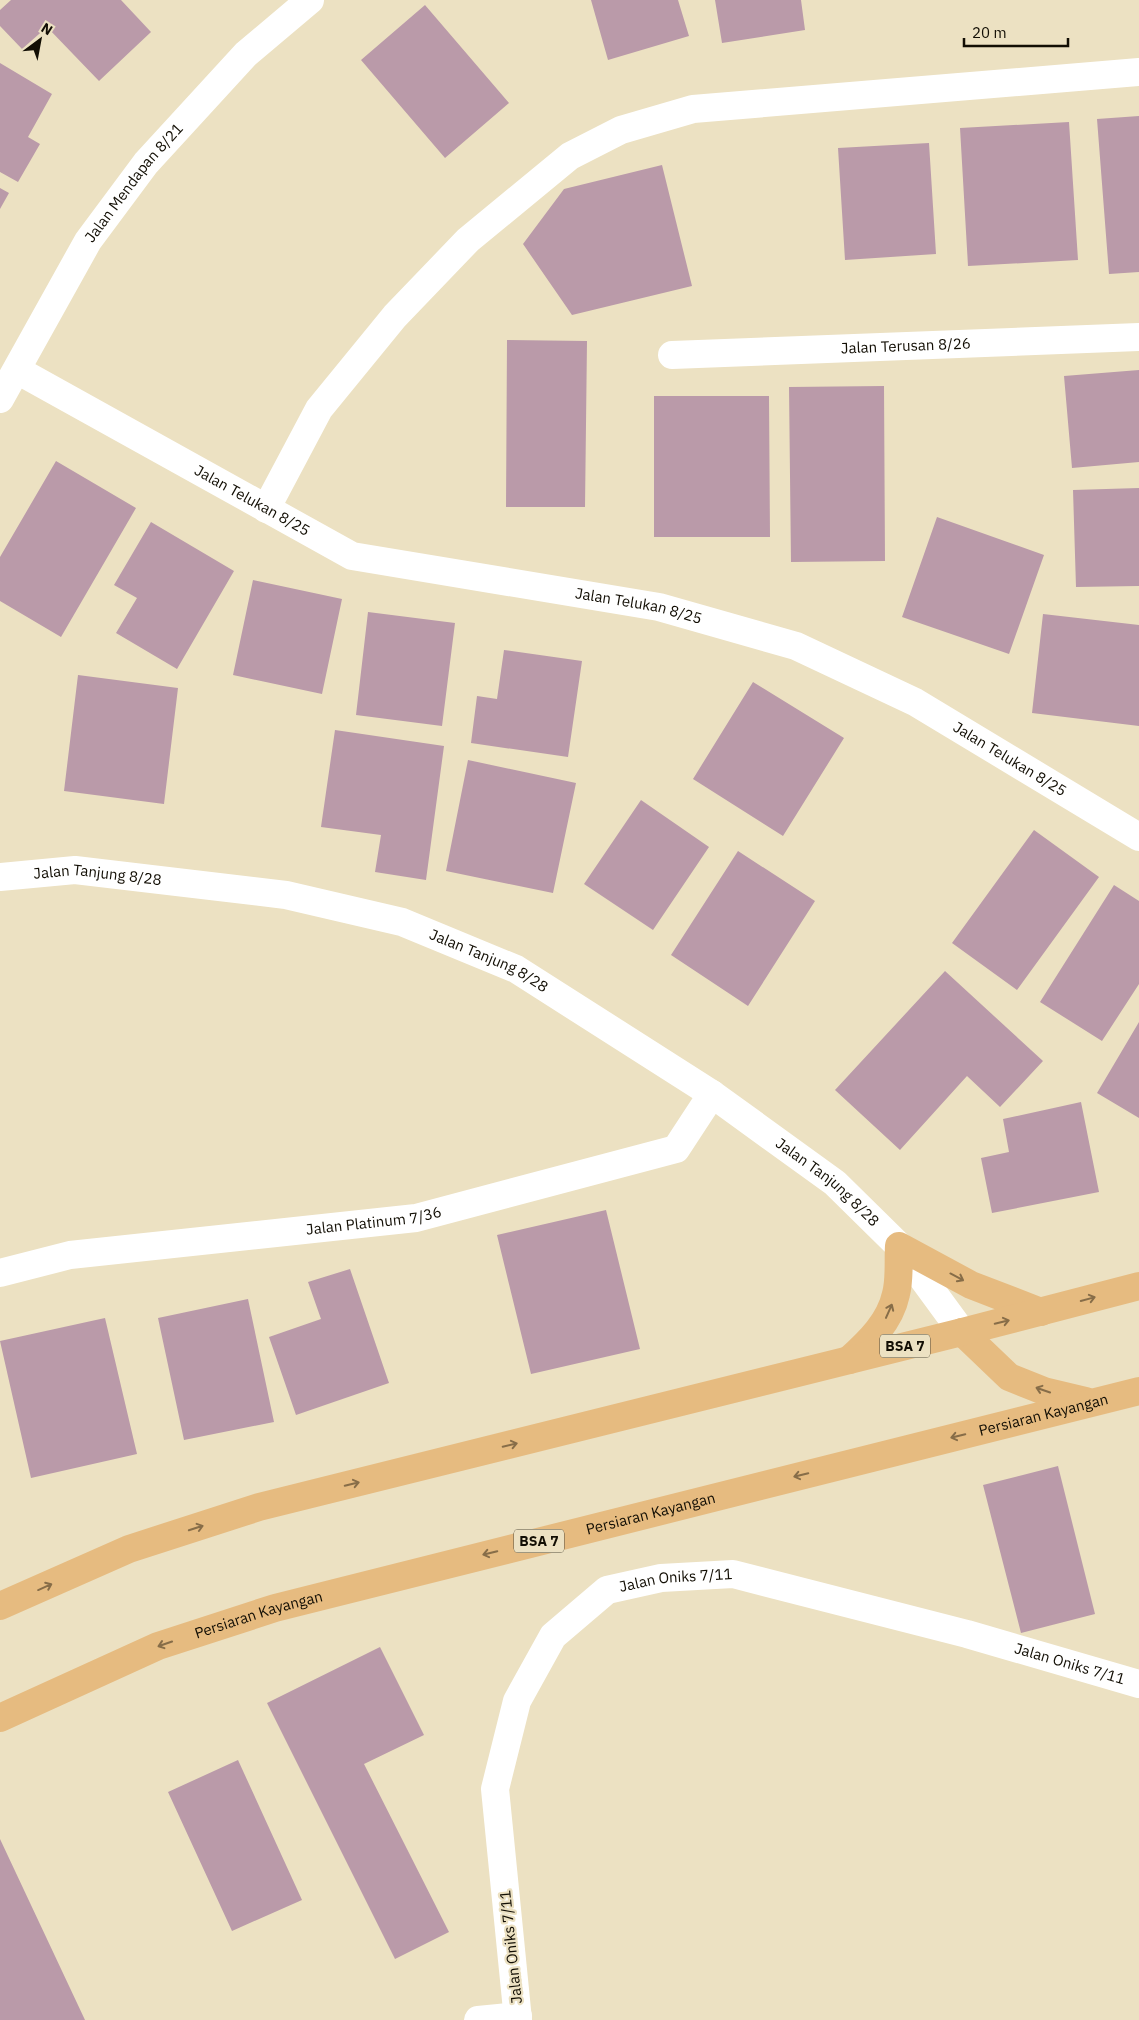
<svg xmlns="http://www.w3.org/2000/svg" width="1139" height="2020" viewBox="0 0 1139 2020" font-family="'IBM Plex Sans',sans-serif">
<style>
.building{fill:#ba9aa9}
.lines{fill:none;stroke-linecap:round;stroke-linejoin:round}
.street{stroke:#fff;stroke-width:28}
.secondary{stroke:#fff;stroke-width:28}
.primary{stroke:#e6bb80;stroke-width:28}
.oneway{stroke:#876d48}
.labels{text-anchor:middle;stroke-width:4.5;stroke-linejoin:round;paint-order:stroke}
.shield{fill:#ece1c2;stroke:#534d3d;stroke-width:1}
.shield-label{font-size:14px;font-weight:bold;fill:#120e04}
.street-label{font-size:15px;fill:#120e04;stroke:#ece1c2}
</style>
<rect width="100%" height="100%" fill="#ece1c2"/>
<path class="building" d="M11,0H121L151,32L99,81L47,27L22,49L0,26V10Z
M591,0H678L689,36L608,60Z
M715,0H801L805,30L722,43Z
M425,5L509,103L445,158L361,60Z
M0,63L52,94L28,137L40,144L18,182L0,172Z
M1139,116V272L1109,274L1097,119Z
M1069,122L1078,260L968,266L960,128Z
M929,143L936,254L845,260L838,148Z
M662,165L692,286L572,315L523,244L564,189Z
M0,188L9,193L0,209Z
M507,340L587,341L585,507H506Z
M1139,370V462L1072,468L1064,376Z
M884,386L885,561L791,562L789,387Z
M654,396H769L770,537H654Z
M56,461L136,508L61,637L0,601V557Z
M1139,488V586L1076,587L1073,490Z
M937,517L1044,555L1009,654L902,617Z
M151,522L234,571L177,669L116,633L137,598L114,585Z
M253,580L342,599L322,694L233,675Z
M368,612L455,623L442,726L356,715Z
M1043,614L1139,625V726L1032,713Z
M504,650L582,661L568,757L471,743L477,696L497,699Z
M78,675L178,688L164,804L64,791Z
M753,682L844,738L783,836L693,779Z
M335,730L444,746L426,880L375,872L381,835L321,827Z
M468,760L576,783L553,893L446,871Z
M641,800L709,847L653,930L584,884Z
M1034,830L1099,877L1017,990L952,943Z
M738,851L815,901L748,1006L671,955Z
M1114,885L1139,901V984L1102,1041L1040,1002Z
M945,971L1043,1061L1000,1107L967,1076L900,1150L835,1090Z
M1139,1022V1118L1097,1093Z
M1081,1102L1099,1192L992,1213L981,1158L1009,1152L1003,1119Z
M606,1210L640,1349L531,1374L497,1235Z
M350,1269L389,1383L296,1415L269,1337L321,1319L308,1282Z
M248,1299L274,1422L184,1440L158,1318Z
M105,1318L137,1454L31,1478L0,1341Z
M1058,1466L1095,1614L1021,1633L983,1485Z
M380,1647L424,1735L364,1764L449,1932L395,1959L267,1703Z
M238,1760L302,1900L232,1931L168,1792Z
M0,1839L85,2020H0Z"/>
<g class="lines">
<g class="street">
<path id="s1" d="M672,355L1139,337"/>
<path id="s2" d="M17,370L352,556L659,607L796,646L915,702L1139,837"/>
<path id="s3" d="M0,399L88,241L146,163L246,54L310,0"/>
<path d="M266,509L319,409L395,316L468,240L570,156L621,130L693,109L1139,72"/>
<path id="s4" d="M0,1273L70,1255L416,1218L676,1149L712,1094"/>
<path d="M478,2020L518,2016"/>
<path id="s5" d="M518,2020L495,1789L517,1701L553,1636L607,1590L661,1578L733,1574L967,1634L1139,1684"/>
</g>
<path class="secondary" id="s6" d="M0,877L75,870L286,895L402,922L516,969L712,1094L835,1183L899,1246L962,1332"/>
<g class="primary">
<path d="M962,1332L1009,1377L1044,1391L1086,1401"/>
<path d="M849,1360C869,1342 890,1322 896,1294C900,1279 898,1261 899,1246L971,1285L1041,1312"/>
<path d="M0,1606L129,1549L259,1507L962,1332L1139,1286"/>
<path id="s7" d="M0,1718L158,1646L275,1608L1139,1391"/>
</g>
</g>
<defs><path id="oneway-shaft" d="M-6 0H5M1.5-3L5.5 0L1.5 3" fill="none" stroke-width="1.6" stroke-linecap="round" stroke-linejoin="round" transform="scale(1.25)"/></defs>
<g class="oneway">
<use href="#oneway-shaft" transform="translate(957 1277) rotate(28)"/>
<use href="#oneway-shaft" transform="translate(1088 1299) rotate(-15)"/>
<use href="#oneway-shaft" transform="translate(889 1311) rotate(-66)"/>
<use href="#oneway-shaft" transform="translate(1002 1322) rotate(-14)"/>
<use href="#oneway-shaft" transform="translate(1043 1390) rotate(-161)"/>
<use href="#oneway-shaft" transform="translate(958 1436) rotate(166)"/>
<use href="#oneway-shaft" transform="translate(510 1445) rotate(-14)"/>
<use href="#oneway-shaft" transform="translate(801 1475) rotate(166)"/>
<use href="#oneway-shaft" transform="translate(352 1484) rotate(-14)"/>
<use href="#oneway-shaft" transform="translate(196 1528) rotate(-18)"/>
<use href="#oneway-shaft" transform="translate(490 1553) rotate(166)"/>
<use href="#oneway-shaft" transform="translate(45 1587) rotate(-24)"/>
<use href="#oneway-shaft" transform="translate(165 1644) rotate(161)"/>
</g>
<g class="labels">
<g class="shield">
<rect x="880" y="1334.5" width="50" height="23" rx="4"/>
<rect x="514" y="1529.5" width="50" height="23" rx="4"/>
</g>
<g class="shield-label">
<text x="905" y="1351">BSA 7</text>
<text x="539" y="1546">BSA 7</text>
</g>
<g class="street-label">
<text dy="5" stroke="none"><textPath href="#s3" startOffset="255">Jalan Mendapan 8/21</textPath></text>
<text dy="5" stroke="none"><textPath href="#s1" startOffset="234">Jalan Terusan 8/26</textPath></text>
<text dy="5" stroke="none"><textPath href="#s2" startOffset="269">Jalan Telukan 8/25</textPath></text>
<text dy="5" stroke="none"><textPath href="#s2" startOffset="674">Jalan Telukan 8/25</textPath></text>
<text dy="5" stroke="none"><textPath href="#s2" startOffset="1079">Jalan Telukan 8/25</textPath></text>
<text dy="5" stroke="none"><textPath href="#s6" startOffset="98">Jalan Tanjung 8/28</textPath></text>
<text dy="5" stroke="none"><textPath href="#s6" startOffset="502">Jalan Tanjung 8/28</textPath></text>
<text dy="5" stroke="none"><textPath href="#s6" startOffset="908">Jalan Tanjung 8/28</textPath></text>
<text dy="5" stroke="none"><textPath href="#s4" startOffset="378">Jalan Platinum 7/36</textPath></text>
<text dy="5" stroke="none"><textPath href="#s7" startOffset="1089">Persiaran Kayangan</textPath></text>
<text dy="5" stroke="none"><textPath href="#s7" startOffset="684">Persiaran Kayangan</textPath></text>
<text dy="5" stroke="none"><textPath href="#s5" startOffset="538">Jalan Oniks 7/11</textPath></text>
<text dy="5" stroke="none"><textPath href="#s7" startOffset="279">Persiaran Kayangan</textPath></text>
<text dy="5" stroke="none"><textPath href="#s5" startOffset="944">Jalan Oniks 7/11</textPath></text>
<text transform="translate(511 1947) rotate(-96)" y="5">Jalan Oniks 7/11</text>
</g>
</g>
<g transform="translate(40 40) rotate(32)" stroke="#ece1c2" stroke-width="4" paint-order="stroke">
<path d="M0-4L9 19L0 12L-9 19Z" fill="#120e04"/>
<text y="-8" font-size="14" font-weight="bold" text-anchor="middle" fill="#120e04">N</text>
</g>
<path d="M964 38v8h104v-8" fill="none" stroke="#120e04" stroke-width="2.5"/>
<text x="972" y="38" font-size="15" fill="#120e04" stroke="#ece1c2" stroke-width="4" paint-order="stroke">20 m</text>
</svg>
